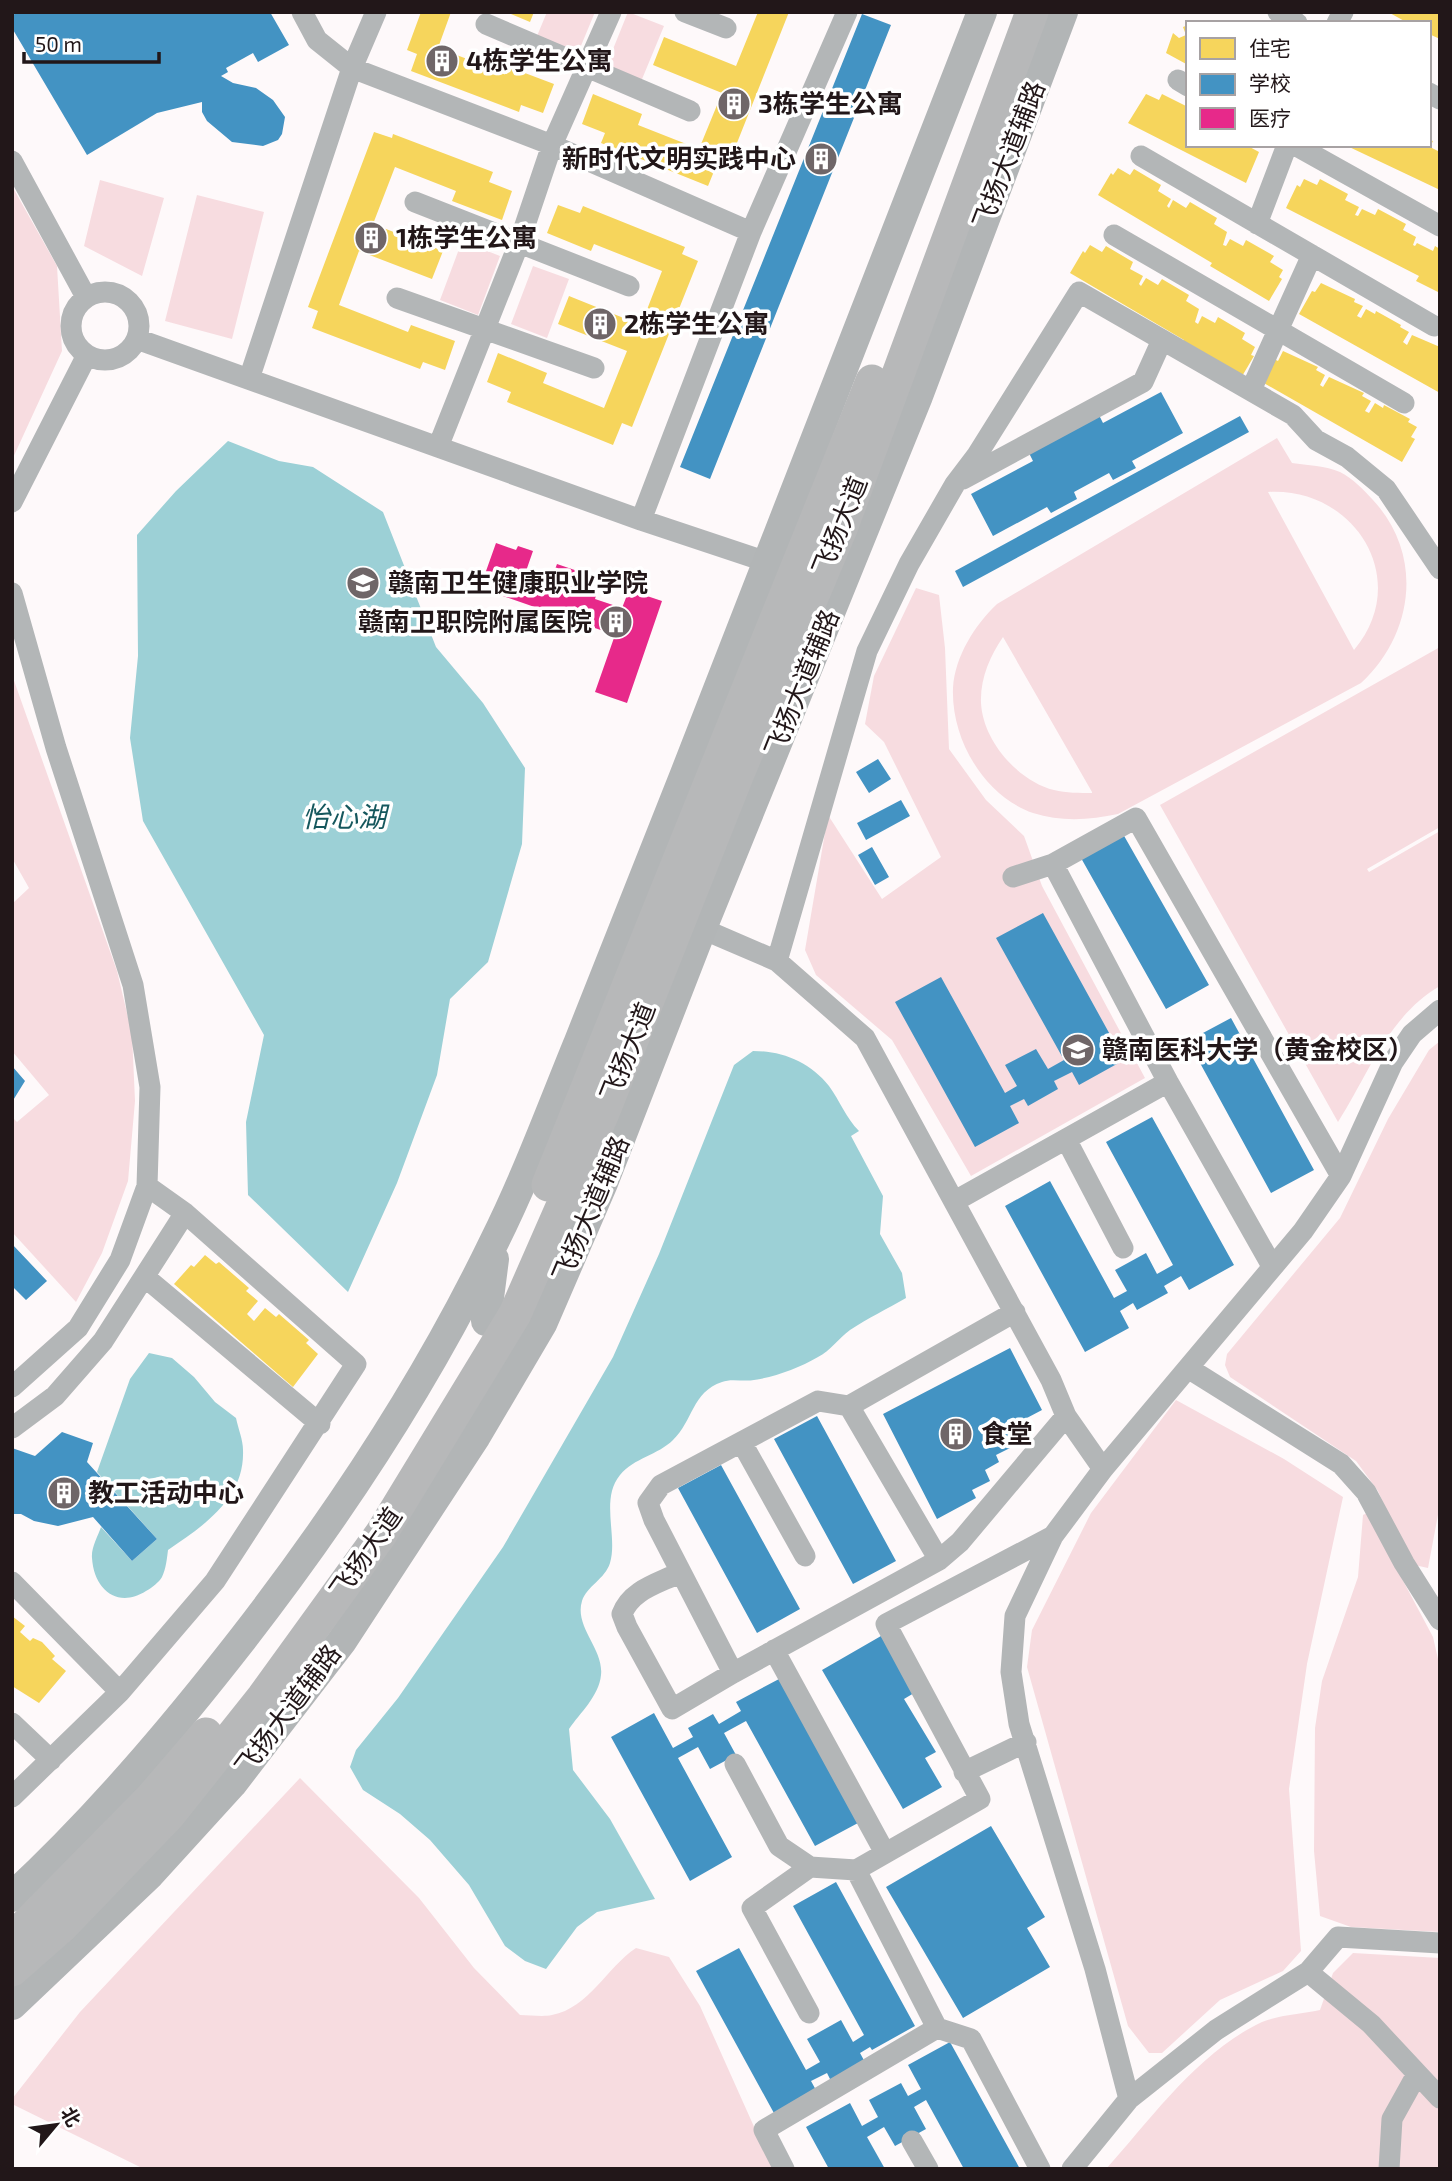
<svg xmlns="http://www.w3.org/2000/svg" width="1452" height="2181" viewBox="0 0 1452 2181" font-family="'Exo 2','Noto Sans SC',sans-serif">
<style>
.green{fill:#f7dce0;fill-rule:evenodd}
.water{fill:#9cd0d6}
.homes{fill:#f6d55c}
.schools{fill:#4393c3}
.health{fill:#e7298a}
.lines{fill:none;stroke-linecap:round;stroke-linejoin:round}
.street{stroke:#b3b6b7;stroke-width:21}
.secondary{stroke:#b2b5b6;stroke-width:30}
.primary{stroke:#b7b8b9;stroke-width:33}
.labels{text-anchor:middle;stroke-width:7;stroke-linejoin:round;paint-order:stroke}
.poi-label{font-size:26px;font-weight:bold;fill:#221719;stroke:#fff;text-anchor:start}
.street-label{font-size:26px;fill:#221719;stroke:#fff}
.water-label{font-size:28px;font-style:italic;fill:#15575d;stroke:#fff}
</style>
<rect width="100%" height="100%" fill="#fef9fa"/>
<path class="green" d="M547,12H595L578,53L537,36Z
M628,12L664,26L640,84L605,69Z
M100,180L164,198L142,276L84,246Z
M12,186L57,266L62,351L12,460Z
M197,195L264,212L232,339L165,321Z
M462,241L500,256L478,315L440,300Z
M533,266L569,279L547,338L511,324Z
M1277,438L1292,463C1307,465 1326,466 1340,472C1352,478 1364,490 1373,500C1424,555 1414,634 1361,683L1118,814C1090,820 1061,822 1033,813C984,796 951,739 953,688C955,656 975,625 997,604ZM1268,492C1355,487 1413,580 1354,650ZM1003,637L1092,792V793C1080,793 1066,793 1054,790C1018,781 983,741 981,703C980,679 990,656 1003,637Z
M916,588L939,595L945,648L949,749L986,800L1024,836L1042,886L1145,1078L971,1176L892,1040L816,975L805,950L828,815L882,899L941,857L884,742L865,724L874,676Z
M1440,647V827L1367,869L1369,872L1440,831V986C1389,1015 1368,1075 1338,1122L1160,805Z
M12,675L117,971L132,1034L135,1101L128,1181L102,1253L76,1302L12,1232V1117L17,1122L49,1095L12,1051V904L29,888L12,858Z
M1440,1041V1504L1428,1568L1410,1564L1378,1491L1356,1461L1230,1377L1225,1365L1227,1354L1340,1218L1388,1119L1429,1050Z
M1176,1400L1284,1459L1343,1497L1307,1664L1289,1789L1301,1951L1283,1971L1220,2000L1162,2053H1149L1128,2026L1027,1667L1032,1630L1091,1513Z
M1367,1513L1433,1637L1440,1668V1932L1351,1927L1320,1916L1314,1851L1315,1728L1322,1681L1358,1577L1363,1515Z
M300,1778L419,1898L474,1968L520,2015C530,2015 543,2017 552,2015C589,2008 607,1967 636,1948L669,1957L700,2006L773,2169H144L12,2104V2099L80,2012Z
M1353,1953L1440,1958V2169H1106C1152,2118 1198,2052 1262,2022C1279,2015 1301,2014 1320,2010L1333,1973Z"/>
<path class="water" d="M228,441L279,461L313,467L383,512L436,647L483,703L525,768L522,844L488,962L450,999L437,1075L397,1183L348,1292L248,1195L246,1122L264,1035L143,821L130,738L138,656L137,535L176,491Z
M753,1051C782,1051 810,1062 829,1086C840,1101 846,1118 859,1131L851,1136L883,1196L880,1234L902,1273L906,1298C887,1309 868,1318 850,1330C839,1338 830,1351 818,1357C799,1368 775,1377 754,1380C744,1382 731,1378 722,1382C692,1392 693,1421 673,1440C658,1455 634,1458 620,1475C600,1499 618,1537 610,1563C605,1579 587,1586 582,1601C574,1627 604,1649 601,1675C599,1696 580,1713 569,1729L573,1770L610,1819L655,1899L597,1912L577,1927L546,1969L525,1961L505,1946L469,1885L430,1840L400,1814L363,1790L350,1767L356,1750L398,1698L503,1547L613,1357L659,1254L734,1065Z
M149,1353L172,1358L194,1377L215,1402L236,1418C238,1428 243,1440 243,1450C245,1499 203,1526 168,1550C167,1558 166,1569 162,1577C159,1582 152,1588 146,1591C118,1609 94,1590 92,1558C91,1548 98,1536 101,1527L132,1561L157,1539L97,1472L130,1379Z"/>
<path class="homes" d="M421,12H451L438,48L507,74L509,67L554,84L543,113L521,105L519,112L411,71L417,54L407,50Z
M506,12H534L530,22Z
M758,12H789L727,168L717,164L708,186L601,143L605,133L582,124L593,94L642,114L638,125L699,149L722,93L653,65L664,37L736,66Z
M1388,12H1440V39L1429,34V23H1408Z
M1188,25V65L1166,53L1173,33L1179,38L1186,35L1183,27Z
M1146,94L1159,100L1162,94L1188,107V145H1246L1259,152L1246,183L1128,123Z
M374,132L392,138L393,134L493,172L489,182L512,191L502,220L452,201L456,191L395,167L373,224L443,251L432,279L359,251L339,305L408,332L411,325L455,341L445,370L423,362L420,369L312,328L318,311L308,307Z
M1429,140L1433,141L1430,147L1440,152V190L1345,145H1429Z
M1118,168L1130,175L1134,169L1161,185L1158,191L1171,199L1167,206L1169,208L1173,200L1186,208L1190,202L1217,218L1214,224L1227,232L1223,245L1226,246L1230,239L1243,246L1246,240L1274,256L1270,262L1283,270L1279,277L1282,279L1269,301L1210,266L1212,263L1098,195L1111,173L1113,175Z
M1304,179L1317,185L1320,179L1348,194L1345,200L1359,207L1355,215L1358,216L1362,209L1375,215L1378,209L1406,224L1403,230L1416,237L1413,245L1415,246L1417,243L1433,251L1435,246L1440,249V293L1416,281L1419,276L1286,208L1297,185L1300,187Z
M558,205L580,213L583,206L685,247L682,254L698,261L632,427L622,423L613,445L507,402L511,392L487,382L498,353L547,373L543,383L604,408L627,351L558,324L569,296L641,325L662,271L594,244L591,251L547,233Z
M1090,245L1102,252L1106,246L1133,262L1130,269L1143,276L1139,284L1141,286L1146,278L1158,285L1162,279L1189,295L1186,301L1199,309L1195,322L1198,324L1202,316L1215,323L1218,317L1245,333L1242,339L1255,347L1251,355L1254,356L1241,378L1182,344L1184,340L1070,273L1083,251L1085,253Z
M1321,283L1355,299L1354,302L1363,306L1357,316L1361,318L1366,309L1375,314L1376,311L1401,325L1400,327L1409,332L1403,342L1407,345L1412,335L1440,347V393L1299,314L1312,291L1315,292Z
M1283,351L1318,367L1316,370L1325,375L1320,385L1323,387L1329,377L1364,393L1362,396L1371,401L1365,411L1369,413L1375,403L1383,408L1384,405L1410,419L1408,422L1417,427L1411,437L1415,439L1402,462L1262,382L1274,359L1278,361Z
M205,1255L216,1264L219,1262L249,1288L246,1291L258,1301L247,1314L254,1321L265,1308L276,1317L279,1314L309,1340L306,1343L318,1354L293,1387L174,1284L191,1265L194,1267Z
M12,1616L25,1626L20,1632L30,1641L33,1638L42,1642L55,1656L52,1659L66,1671L39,1703L12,1686Z"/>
<path class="schools" d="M16,12H270L289,45L258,62L253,53L226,68L228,72L221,76L233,83L256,88L273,100L285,117L282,134L278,140L263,146L232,142L207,121L202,112V102L157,113L87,155L12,28V17Z
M862,14L891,25L710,479L680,467Z
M1161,392L1183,433L1132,461L1136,468L1113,480L1109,473L1074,492L1077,499L1051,513L1047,507L993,536L971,494L1033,461L1028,451L1098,413L1103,423Z
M1240,416L1249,432L963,587L955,571Z
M878,759L891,779L869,793L856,772Z
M901,800L910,816L866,840L857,823Z
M1123,834L1209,985L1166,1009L1081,858Z
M872,847L889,877L875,885L858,855Z
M1043,913L1124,1060L1079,1085L1072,1072L1054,1081L1058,1089L1028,1106L1024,1099L1010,1106L1019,1123L975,1147L895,1002L941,977L1005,1093L1017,1086L1005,1065L1036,1049L1048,1069L1064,1060L996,938Z
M1231,1018L1314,1170L1271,1193L1188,1041Z
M12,1066L25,1081L12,1102Z
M1152,1117L1234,1265L1189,1290L1181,1276L1164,1286L1168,1293L1137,1310L1133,1303L1120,1311L1129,1328L1085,1352L1005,1206L1050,1181L1114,1298L1127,1291L1115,1270L1146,1253L1157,1274L1173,1265L1106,1142Z
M12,1244L47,1281L26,1300L12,1286Z
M1010,1348L1042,1410L1023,1420L1028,1429L1011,1438L1014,1446L996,1455L999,1462L985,1470L990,1481L972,1490L976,1498L937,1519L883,1414Z
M817,1416L896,1561L853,1584L774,1439Z
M62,1432L93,1443L87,1462L157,1539L132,1561L93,1517L58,1526L34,1521L21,1514H12V1448L35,1456Z
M721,1465L800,1609L757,1633L678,1488Z
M881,1636L914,1693L904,1699L936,1752L925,1758L942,1787L903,1809L822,1670Z
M779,1679L858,1823L815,1846L746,1721L724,1733L736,1755L710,1769L698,1747L678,1758L732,1857L690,1881L611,1737L654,1713L673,1748L693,1737L688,1728L713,1714L719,1724L741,1711L736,1702Z
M991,1826L1045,1917L1027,1928L1050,1967L963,2018L886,1887Z
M836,1882L915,2026L872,2050L870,2047L860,2053L866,2064L832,2083L827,2073L811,2081L817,2092L775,2115L696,1971L739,1948L806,2070L820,2062L807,2039L841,2020L853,2042L864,2035L793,1906Z
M950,2042L1020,2169H964L926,2100L914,2107L926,2129L895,2146L884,2127L867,2137L885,2169H829L806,2127L850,2103L862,2126L878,2117L869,2100L901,2083L908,2096L921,2089L908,2065Z"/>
<path class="health" d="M496,543L516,550L518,546L533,551L525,574L550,583L557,564L601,579L595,599L622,608L629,590L662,601L627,703L595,692L615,635L480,588Z"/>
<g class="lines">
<path class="street" d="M302,12L317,40L352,68L552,145L751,232
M685,12L726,28
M1278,12L1297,23
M1337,23L1343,12
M486,24L690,111
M1178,80L1188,86
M1429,93L1440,99
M1295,145L1440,226
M1141,156L1434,326
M12,161L86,297
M415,202L629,286
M1257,224L1287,145
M1114,235L1404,403
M71 326a34 34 0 1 1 68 0a34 34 0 1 1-68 0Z
M397,298L594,368
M137,339L641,520L751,232L847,12
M249,379L352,68L376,12
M1251,390L1312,255
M438,447L519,243L552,145L611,12
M963,479L1143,382L1162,340
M12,502L87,355
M641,520L770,563
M12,593L56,748L133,985L150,1087L147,1186L120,1260L78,1328L12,1387
M1053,864L1168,1082L1272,1266
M1013,877L1053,864L1136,818L1341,1176
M691,924L777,961L867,651L909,564L955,484L977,455L1079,292L1293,415L1316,440L1347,457L1386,489L1440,569
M777,961L865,1038L1051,1380L1066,1416L1103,1469
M1066,1139L1123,1248
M955,1201L1168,1082
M146,1278L320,1424
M1015,1312L849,1406L818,1401L661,1485L648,1503L654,1520L733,1673L939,1560L960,1542L1066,1416
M1188,1368L1341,1464L1366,1492L1404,1563L1440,1620
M849,1406L939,1560
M12,1428L55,1396L103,1341L185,1213
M742,1443L805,1556
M679,1573C657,1584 631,1590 622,1614L627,1627L672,1709L733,1673
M12,1582L120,1692
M774,1650L885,1853
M12,1723L51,1760
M735,1764L779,1846L810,1867L856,1870
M964,1772L1026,1742
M12,1797L120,1692L215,1581L356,1364L185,1213L147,1186
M1308,1972L1371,2024L1440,2098
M809,2013L752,1908L810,1867
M937,2028L971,2039L1040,2169
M1129,2099L1216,2030L1308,1972L1338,1937L1440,1943
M912,2141L928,2169
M784,2169L764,2130L937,2028L856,1870L980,1799L886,1624L1053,1536
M1072,2169L1129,2099L1095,1969L1019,1724L1011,1672L1015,1616L1053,1536L1103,1469L1303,1231L1341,1176L1393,1062L1412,1034L1440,1010
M1389,2169L1392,2119L1417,2074"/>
<path class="secondary" d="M486,1321L494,1259
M12,1897C97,1818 170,1732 241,1641C338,1516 425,1385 494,1242C526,1178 551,1110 578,1044C614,954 650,864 685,774C786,521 885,267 982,12
M12,2005L150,1874L232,1784L342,1641L476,1436L542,1324L603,1183L702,928L918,396L1063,12"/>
<path class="primary" d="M548,1185L872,381
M12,1939L152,1797L206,1734
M12,1970L62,1926L169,1815L263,1697L381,1534L515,1314L603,1113L737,776L842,526L1032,12"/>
</g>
<defs>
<symbol id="building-disc" viewBox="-11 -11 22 22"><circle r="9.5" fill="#6f6668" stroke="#fff"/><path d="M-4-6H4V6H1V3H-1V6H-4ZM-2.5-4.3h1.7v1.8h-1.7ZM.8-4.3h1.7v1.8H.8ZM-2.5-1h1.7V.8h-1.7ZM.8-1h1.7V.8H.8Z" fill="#fff"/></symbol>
<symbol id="university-disc" viewBox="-11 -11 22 22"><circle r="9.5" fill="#6f6668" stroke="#fff"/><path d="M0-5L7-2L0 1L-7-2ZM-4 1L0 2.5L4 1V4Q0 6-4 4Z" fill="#fff"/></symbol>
</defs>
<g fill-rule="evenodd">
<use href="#building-disc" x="423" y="42" width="38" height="38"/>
<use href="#building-disc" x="715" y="85" width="38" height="38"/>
<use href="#building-disc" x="802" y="140" width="38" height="38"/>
<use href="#building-disc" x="352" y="219" width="38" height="38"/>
<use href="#building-disc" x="581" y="305" width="38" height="38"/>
<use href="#university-disc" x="344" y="564" width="38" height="38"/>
<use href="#building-disc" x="597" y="603" width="38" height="38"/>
<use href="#university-disc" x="1059" y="1031" width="38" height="38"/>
<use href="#building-disc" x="937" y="1415" width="38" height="38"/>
<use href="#building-disc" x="45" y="1474" width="38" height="38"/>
</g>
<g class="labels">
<g class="poi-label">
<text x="466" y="70">4栋学生公寓</text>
<text x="758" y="113">3栋学生公寓</text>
<text x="796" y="168" text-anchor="end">新时代文明实践中心</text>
<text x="396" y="247">1栋学生公寓</text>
<text x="624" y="333">2栋学生公寓</text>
<text x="388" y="592">赣南卫生健康职业学院</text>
<text x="592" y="631" text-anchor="end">赣南卫职院附属医院</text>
<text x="1102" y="1059">赣南医科大学（黄金校区）</text>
<text x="981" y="1443">食堂</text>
<text x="88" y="1502">教工活动中心</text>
</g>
<g class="street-label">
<text transform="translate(1009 155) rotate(-69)" y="9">飞扬大道辅路</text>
<text transform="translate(840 526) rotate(-68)" y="9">飞扬大道</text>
<text transform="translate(802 683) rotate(-68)" y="9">飞扬大道辅路</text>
<text transform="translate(628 1052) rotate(-68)" y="9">飞扬大道</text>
<text transform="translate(591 1209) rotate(-67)" y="9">飞扬大道辅路</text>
<text transform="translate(366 1553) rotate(-55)" y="9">飞扬大道</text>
<text transform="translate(288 1710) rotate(-53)" y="9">飞扬大道辅路</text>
</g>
<g class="water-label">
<text x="344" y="827">怡心湖</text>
</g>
</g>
<rect width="1452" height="2181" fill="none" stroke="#221719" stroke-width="28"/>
<rect x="1186" y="21" width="245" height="126" fill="#ffffff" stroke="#a7a2a3" stroke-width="2"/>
<rect x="1200" y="38" width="35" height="21" fill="#f6d55c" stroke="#a7a2a3" stroke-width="2"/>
<text x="1249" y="56" font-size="21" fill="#221719">住宅</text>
<rect x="1200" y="74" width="35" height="21" fill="#4393c3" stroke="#a7a2a3" stroke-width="2"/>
<text x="1249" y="91" font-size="21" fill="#221719">学校</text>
<rect x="1200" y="108" width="35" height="21" fill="#e7298a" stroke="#a7a2a3" stroke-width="2"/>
<text x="1249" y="126" font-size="21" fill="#221719">医疗</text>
<g transform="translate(56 2125) rotate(61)" stroke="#ffffff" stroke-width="5" paint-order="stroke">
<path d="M0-5L12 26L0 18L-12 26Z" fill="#221719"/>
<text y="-10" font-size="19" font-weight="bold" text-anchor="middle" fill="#221719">北</text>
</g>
<path d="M24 52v10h135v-10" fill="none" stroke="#221719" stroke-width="3.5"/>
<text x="35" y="52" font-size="21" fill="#221719" stroke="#ffffff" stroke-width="5" paint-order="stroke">50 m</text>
</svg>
